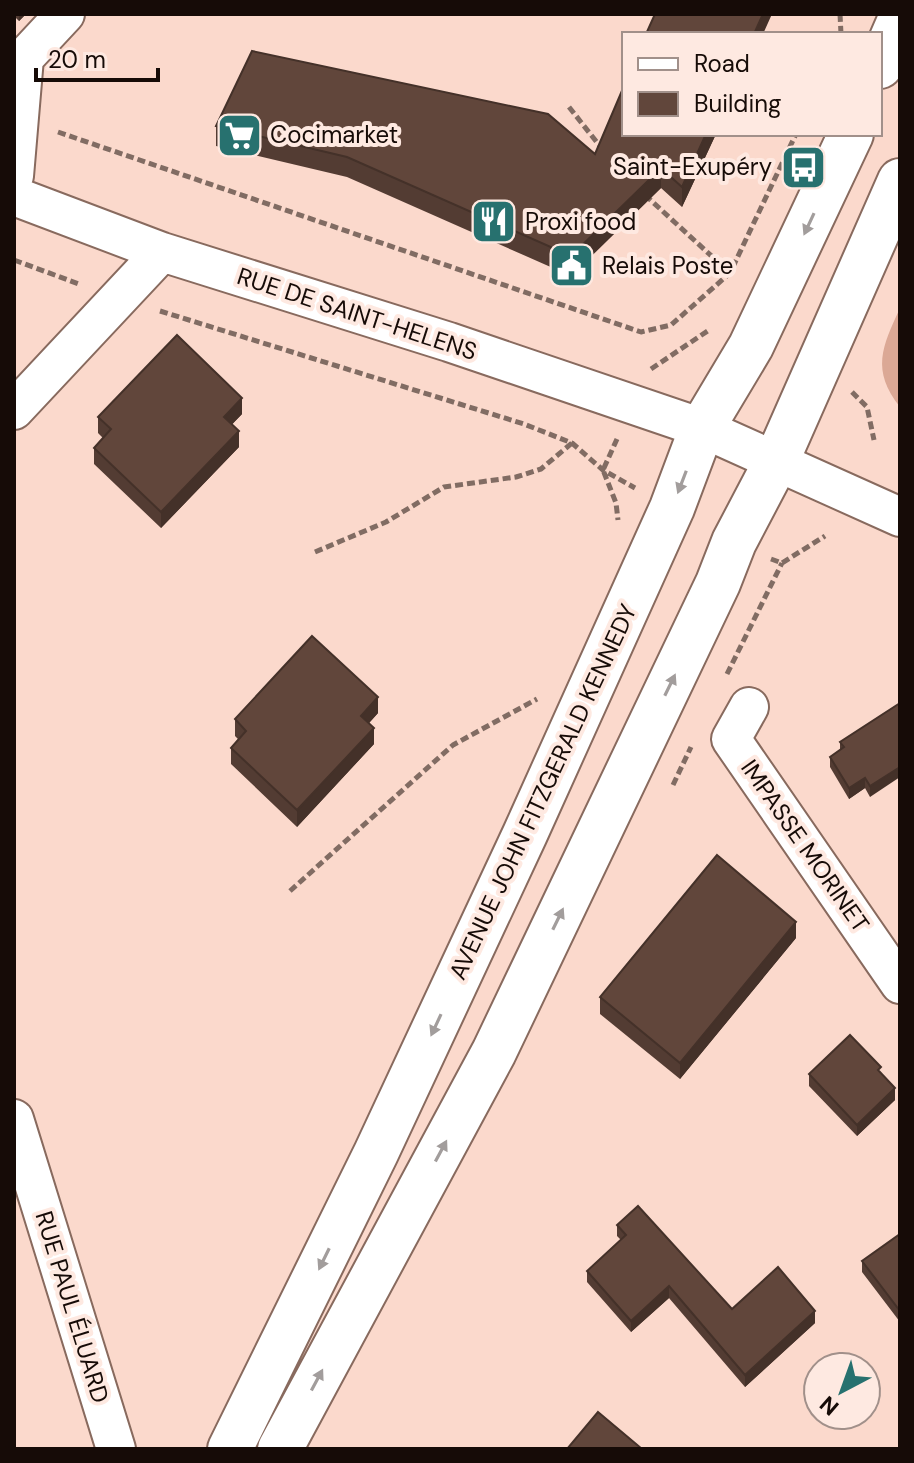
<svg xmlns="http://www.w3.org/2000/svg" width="914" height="1463" viewBox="0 0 914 1463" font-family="'DM Sans',sans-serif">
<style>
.green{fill:#dba895}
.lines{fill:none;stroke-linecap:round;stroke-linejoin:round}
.street-casing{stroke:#886a5e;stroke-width:42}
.secondary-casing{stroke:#886a5e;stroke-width:48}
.path{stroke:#816c63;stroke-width:5;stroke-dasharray:8 4;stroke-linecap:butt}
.street{stroke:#fff;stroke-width:38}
.secondary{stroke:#fff;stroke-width:44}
.wall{fill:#533c33}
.shaded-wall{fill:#443129}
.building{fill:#61463b;stroke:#443129;stroke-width:2}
.oneway{fill:#a29d9c}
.labels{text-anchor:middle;stroke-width:8;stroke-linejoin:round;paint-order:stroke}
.poi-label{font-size:24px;fill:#160b07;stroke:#fee9e1;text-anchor:start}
.street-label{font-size:24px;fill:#160b07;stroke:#fee9e1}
</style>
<rect width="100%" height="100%" fill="#fbd9cc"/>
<path class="green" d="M900,308V407C871,370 882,347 900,308Z"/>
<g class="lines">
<defs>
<path id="street" d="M14,176L24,58L65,14
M14,196L162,252L449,342L702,428L900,517
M14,410L162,252
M749,707L731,739L900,984
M14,1119L116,1449"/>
<path id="secondary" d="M880,66L900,20
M230,1449L376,1153L525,834L672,508L702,428L751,346L851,134
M280,1449L494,1052L718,583L734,542L776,462L900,181"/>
</defs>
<use href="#street" class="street-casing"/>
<use href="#secondary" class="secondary-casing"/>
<path class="path" d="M840,14L841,34
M569,107L603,150
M58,132L641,332L671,325L730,273L796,134
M645,195L730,273
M14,260L79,284
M160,311L524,424L572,443L603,470L635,488
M651,369L709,330
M852,392L867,407L874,440
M617,439L603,470L616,503L618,520
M315,552L386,522L444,487L516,477L541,469L572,443
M771,559L782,563L825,536
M727,674L782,563
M673,785L691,747
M290,891L453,745L537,699"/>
<use href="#street" class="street"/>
<use href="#secondary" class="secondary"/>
</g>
<path class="wall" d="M14,14H26L19,21L14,16Z
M216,126L595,154L716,134L682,207L661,188L571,276L347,177L216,146Z
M242,414L232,424L239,447L161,528L94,464V448L103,438L98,433V417Z
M900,703L870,797L865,788L849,799L830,767V757L840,750V742Z
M378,713L369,723L374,744L297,827L231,764V748L238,739L235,736V719Z
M796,938L680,1079L600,1014V997Z
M881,1073L895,1100L857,1136L809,1086V1074Z
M617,1225L732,1309L815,1323L745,1387L669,1298L631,1332L587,1282V1271L621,1240L617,1236Z
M900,1234V1322L862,1272V1261Z"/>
<path class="shaded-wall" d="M19,14H26L19,21Z
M763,14H772L763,34H754Z
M706,134H716L682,207V187Z
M661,168V188L571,276V256Z
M242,398V414L224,433V417Z
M239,431V447L161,528V512Z
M378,697V713L361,732V716Z
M374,728V744L297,827V810Z
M900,767V777L870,797V786Z
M865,778V788L849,799V788Z
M796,922V938L680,1079V1063Z
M895,1088V1100L857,1136V1125Z
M669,1286V1298L631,1332V1321Z
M815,1311V1323L745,1387V1375Z"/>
<path class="building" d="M655,14H763L754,34H646Z
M252,51L548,114L595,154L624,86V134H706L682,187L661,168L571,256L347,157L216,126Z
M177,335L242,398L224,417L239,431L161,512L94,448L111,429L98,417Z
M312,636L378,697L361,716L374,728L297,810L231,748L246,731L235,719Z
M900,703V767L870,786L865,778L849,788L830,757L844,747L840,742Z
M717,855L796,922L680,1063L600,997Z
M850,1035L881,1067L878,1070L895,1088L857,1125L809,1074Z
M638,1206L732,1309L778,1267L815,1311L745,1375L669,1286L631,1321L587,1271L626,1235L617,1225Z
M900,1234V1311L862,1261Z
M598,1412L642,1449H567Z"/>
<defs><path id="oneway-solid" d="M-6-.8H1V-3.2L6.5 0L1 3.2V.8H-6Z" transform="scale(2)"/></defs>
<g class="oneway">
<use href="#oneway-solid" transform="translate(809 224) rotate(115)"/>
<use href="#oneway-solid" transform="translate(682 482) rotate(111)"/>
<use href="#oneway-solid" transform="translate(670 685) rotate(-64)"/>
<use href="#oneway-solid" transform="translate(558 919) rotate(-64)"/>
<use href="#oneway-solid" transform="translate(436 1025) rotate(115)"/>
<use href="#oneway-solid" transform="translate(441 1151) rotate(-62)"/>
<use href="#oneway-solid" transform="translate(324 1259) rotate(116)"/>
<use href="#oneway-solid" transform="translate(317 1380) rotate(-62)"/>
</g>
<defs>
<symbol id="supermarket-square" viewBox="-11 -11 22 22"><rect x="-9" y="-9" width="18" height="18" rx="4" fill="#27716f" stroke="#fee9e1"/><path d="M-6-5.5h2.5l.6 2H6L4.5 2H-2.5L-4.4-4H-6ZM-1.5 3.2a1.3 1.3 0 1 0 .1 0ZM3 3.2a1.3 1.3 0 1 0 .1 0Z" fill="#fff"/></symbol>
<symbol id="bus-square" viewBox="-11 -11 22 22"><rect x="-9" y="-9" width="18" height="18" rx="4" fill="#27716f" stroke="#fee9e1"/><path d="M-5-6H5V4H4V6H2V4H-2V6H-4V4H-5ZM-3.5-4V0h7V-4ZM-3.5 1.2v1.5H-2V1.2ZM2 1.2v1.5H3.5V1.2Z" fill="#fff"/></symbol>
<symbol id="restaurant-square" viewBox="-11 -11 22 22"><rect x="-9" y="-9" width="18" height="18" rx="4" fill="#27716f" stroke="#fee9e1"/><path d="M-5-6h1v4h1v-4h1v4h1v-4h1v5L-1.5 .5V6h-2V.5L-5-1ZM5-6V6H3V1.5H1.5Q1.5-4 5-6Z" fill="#fff"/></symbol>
<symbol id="civic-square" viewBox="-11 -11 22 22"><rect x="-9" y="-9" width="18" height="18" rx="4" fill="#27716f" stroke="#fee9e1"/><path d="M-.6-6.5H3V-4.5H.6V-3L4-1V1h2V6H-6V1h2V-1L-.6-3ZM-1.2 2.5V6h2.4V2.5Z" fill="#fff"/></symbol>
</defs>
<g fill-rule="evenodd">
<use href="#supermarket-square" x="214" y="110" width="51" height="51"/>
<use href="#bus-square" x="778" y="142" width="51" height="51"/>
<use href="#restaurant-square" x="468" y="196" width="51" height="51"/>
<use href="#civic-square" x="546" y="240" width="51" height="51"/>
</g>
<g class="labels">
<g class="poi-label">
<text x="270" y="143">Cocimarket</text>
<text x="772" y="175" text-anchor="end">Saint-Exupéry</text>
<text x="525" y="230">Proxi food</text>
<text x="602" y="274">Relais Poste</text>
</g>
<g class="street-label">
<text transform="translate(357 314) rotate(18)" y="8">RUE DE SAINT-HELENS</text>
<text transform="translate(543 792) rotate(-65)" y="8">AVENUE JOHN FITZGERALD KENNEDY</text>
<text transform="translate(805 846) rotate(55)" y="8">IMPASSE MORINET</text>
<text transform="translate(72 1307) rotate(73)" y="8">RUE PAUL ÉLUARD</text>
</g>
</g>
<rect width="914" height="1463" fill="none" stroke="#160b07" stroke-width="32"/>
<rect x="622" y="32" width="260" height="104" fill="#fee9e1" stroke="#a1908a" stroke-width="2"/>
<rect x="638" y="58" width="40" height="12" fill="#ffffff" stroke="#a1908a" stroke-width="2"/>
<text x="694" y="72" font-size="24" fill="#160b07">Road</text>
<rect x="638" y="92" width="40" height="24" fill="#61463b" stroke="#a1908a" stroke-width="2"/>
<text x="694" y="112" font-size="24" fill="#160b07">Building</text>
<g transform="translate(842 1391) rotate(221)"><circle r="38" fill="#fee9e1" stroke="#a1908a" stroke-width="2"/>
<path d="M0-6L14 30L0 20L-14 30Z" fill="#27716f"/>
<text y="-12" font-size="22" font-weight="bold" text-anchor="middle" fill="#160b07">N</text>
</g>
<path d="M36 68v12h122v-12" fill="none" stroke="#160b07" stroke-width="4"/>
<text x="48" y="68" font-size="24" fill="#160b07" stroke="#fee9e1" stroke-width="6" paint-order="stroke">20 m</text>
</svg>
